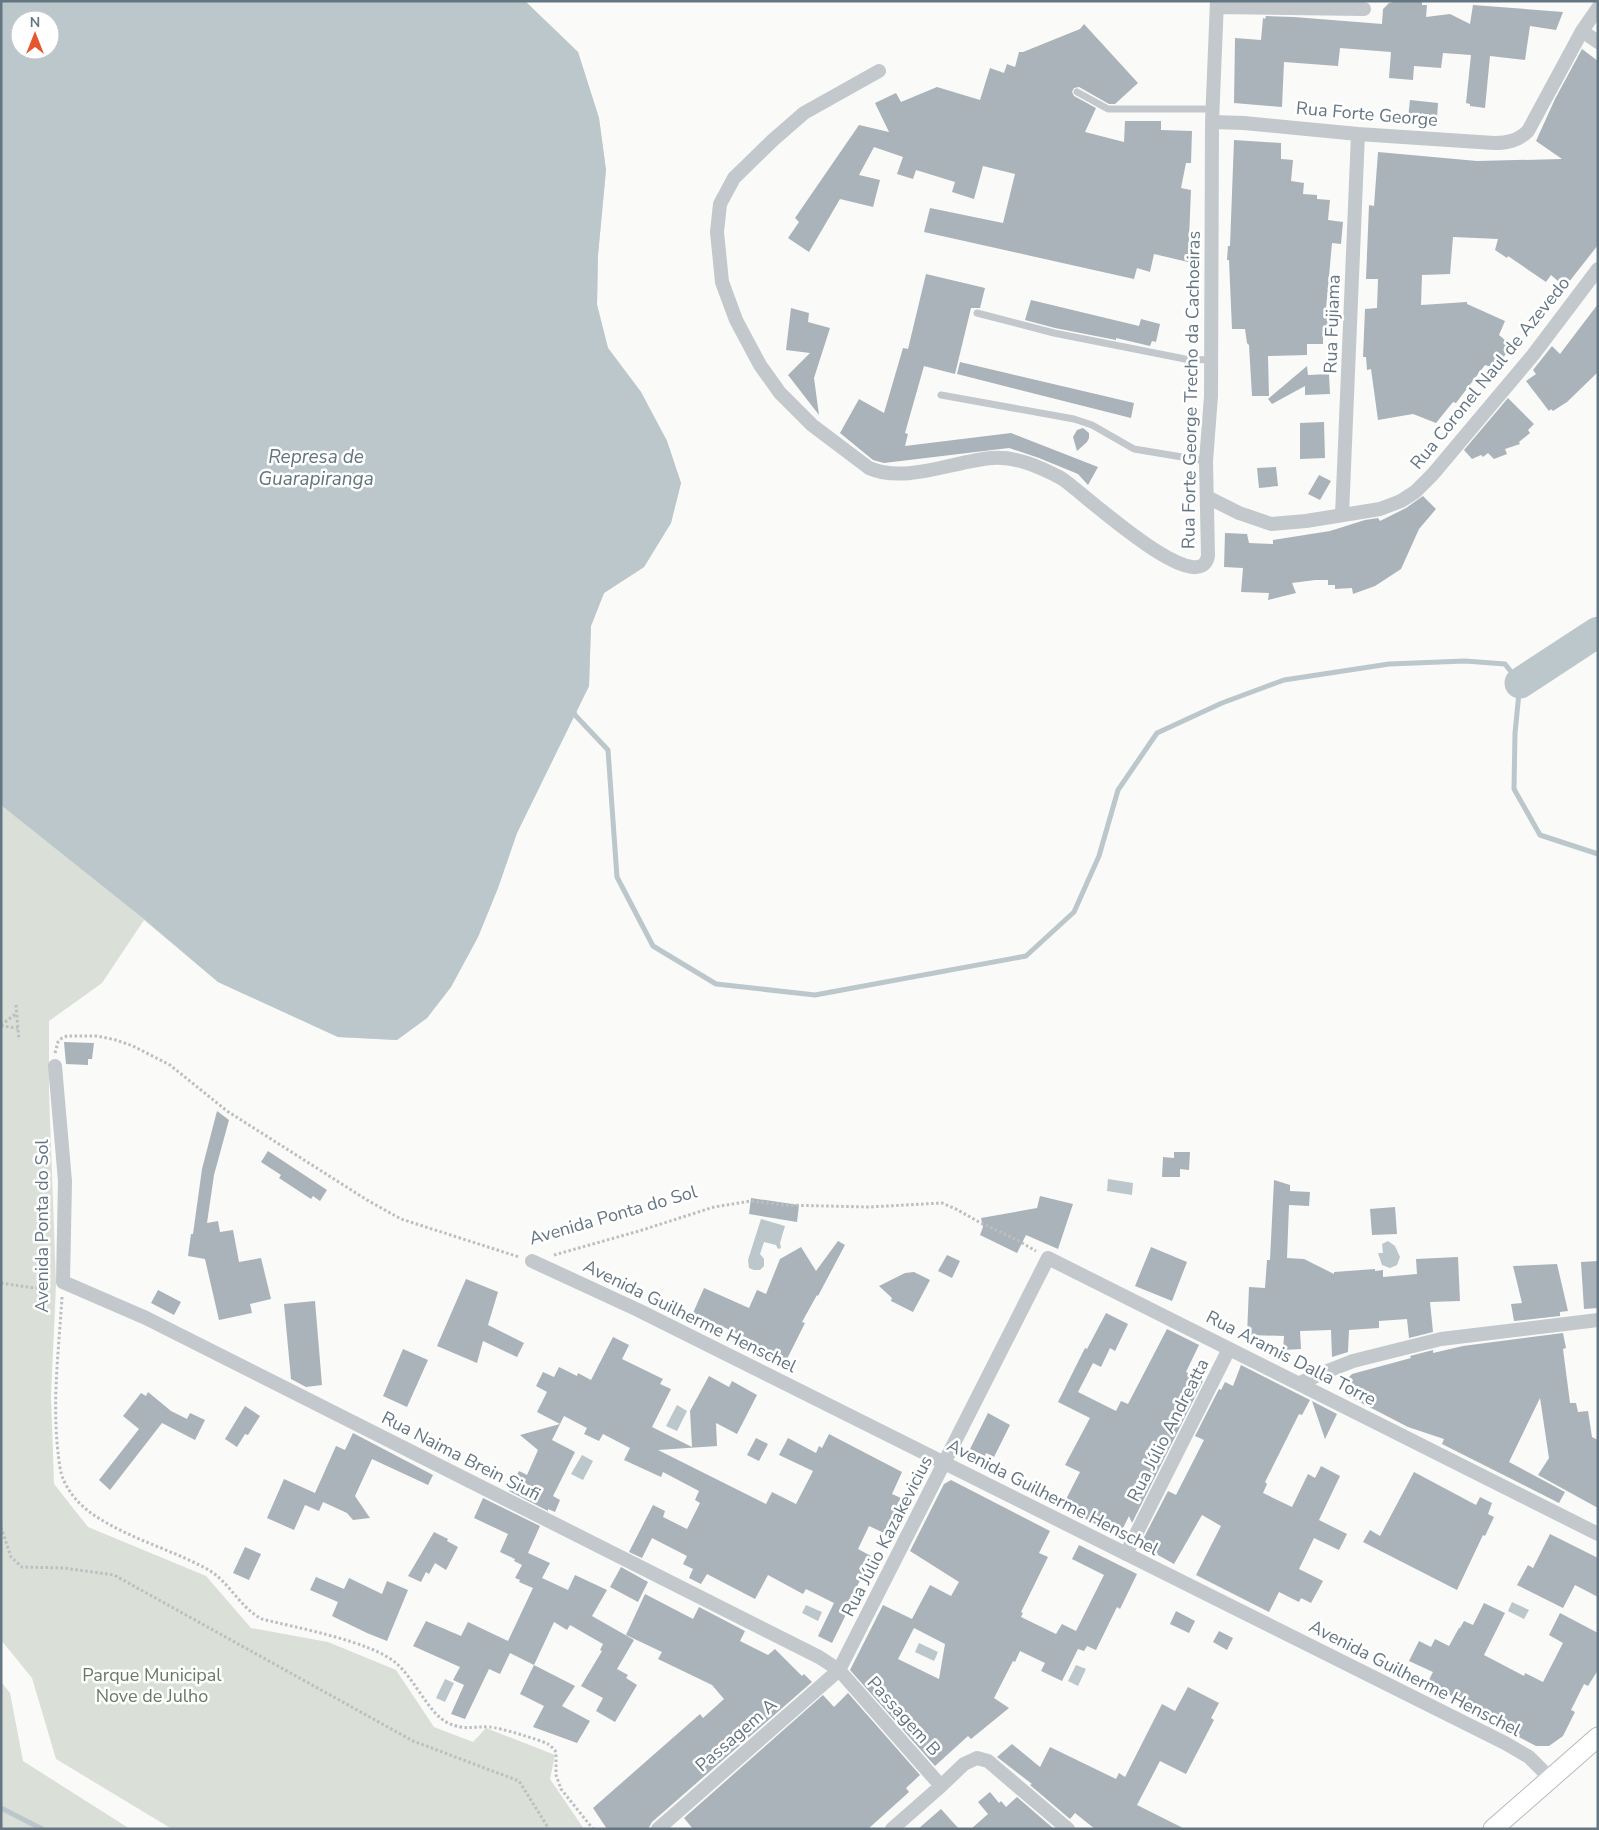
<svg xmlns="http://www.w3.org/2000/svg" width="1599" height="1830" viewBox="0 0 1599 1830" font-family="'Nunito Sans',sans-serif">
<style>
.green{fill:#dadfd7}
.water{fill:#bbc7cb;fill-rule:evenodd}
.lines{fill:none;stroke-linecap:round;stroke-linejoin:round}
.stream{stroke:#bbc7cb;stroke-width:5}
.river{stroke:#bbc7cb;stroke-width:31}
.building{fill:#aab3b9;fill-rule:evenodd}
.secondary-casing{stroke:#b3babf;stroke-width:21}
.path{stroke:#bbbfc2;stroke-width:3;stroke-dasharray:2.5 2.5;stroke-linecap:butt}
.lane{stroke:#c3c8cc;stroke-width:7}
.street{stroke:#c3c8cc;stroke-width:14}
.secondary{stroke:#fff;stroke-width:19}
.labels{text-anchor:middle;stroke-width:5;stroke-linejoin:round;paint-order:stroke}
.street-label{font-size:18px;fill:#657683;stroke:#fff}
.park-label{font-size:18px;fill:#687a64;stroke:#fff}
.water-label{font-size:19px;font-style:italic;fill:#60757c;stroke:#fff}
</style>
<rect width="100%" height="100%" fill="#fafaf8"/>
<path class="green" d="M525,1L578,52L599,118L606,170L598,255L597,304L608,348L641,392L667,441L681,483L671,523L644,567L604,593L591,626L589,686L517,833L498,888L478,937L451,987L427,1018L397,1040L338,1037L218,982L144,920L102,983L49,1021V1092L56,1284L51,1396L54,1484L88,1527L206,1576L251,1628L328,1642L396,1670L434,1727L473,1742L486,1728L555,1755L550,1779L584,1829H172L56,1759L32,1678L1,1640V152L20,50H50V20Z
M1,1682L10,1693L23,1761L130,1829H1Z"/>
<path class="water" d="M1,1H525L578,52L599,118L606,170L598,255L597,305L608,348L641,392L667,441L681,483L671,523L644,567L604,593L591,626L589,686L517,833L498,888L478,937L451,987L427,1018L397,1040L338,1037L218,982L144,919L1,805ZM20,20H50V50H20Z
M1108,1179L1133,1183L1132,1195L1107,1191Z
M761,1219L785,1226L780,1243L781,1248L778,1249L776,1245L764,1242L760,1254L764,1259V1266L760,1270H754L749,1268L748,1260Z
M1388,1241L1395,1246L1400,1257L1397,1265L1390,1268L1382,1265L1378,1253H1383L1382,1244Z
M677,1405L687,1411L677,1431L666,1426Z
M582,1455L593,1461L583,1480L571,1474Z
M1512,1602L1529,1610L1524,1619L1508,1611Z
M806,1605L822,1612L818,1621L802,1613Z
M919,1643L938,1652L934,1661L915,1652Z
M1076,1665L1086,1669L1078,1686L1068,1681Z
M445,1679L454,1683L445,1702L436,1698Z"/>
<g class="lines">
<path class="stream" d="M573,709L575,715L608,750L617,877L653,946L716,984L815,995L1026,956L1074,912L1099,856L1118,790L1157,733L1222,703L1284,680L1389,664L1465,661L1505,664L1520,683L1515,733L1514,789L1540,835L1598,854
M1,1808L42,1829"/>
<path class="river" d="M1520,683L1598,632"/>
</g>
<path class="building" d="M1398,1H1422V5H1427L1426,17L1450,14L1470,24L1473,5L1563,12L1556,30L1530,26L1525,60L1490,56L1485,108L1470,106V104L1466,103L1471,55L1443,53L1441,68L1414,66L1413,80L1389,78L1391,52L1340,48L1338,66L1284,62L1282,107L1234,103L1235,38L1261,40L1263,18L1265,19L1266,16L1294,17L1382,24L1383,9L1389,3Z
M1084,24L1138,83L1115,104H1109L1079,87L1074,88L1072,92L1074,96L1096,108L1085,132L1124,142L1125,121H1161V130L1192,131L1191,163H1186L1181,188L1191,190L1188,262L1154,254L1150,272L1137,268L1134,279L924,232L930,208L1003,223L1015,174L983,166L974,199L952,192L955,182L916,170L913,179L897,174L903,157L874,147L859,175L880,180L873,207L840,199L809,252L788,238L799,222L795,218L859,125L889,132L875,103L896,93L901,102L937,87L980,100L990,68L1004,73L1007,64L1015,67L1019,52H1023L1080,29Z
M1582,49L1598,61V245L1565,287L1551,275L1546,282L1508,256L1507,258L1495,250L1498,239L1453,237L1450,274L1422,275L1421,305L1467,302V304L1505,321L1499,335L1512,346L1495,368L1485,365L1456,403L1453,402L1436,423L1413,414L1378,420L1371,369L1367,370L1366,357H1363L1365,309L1377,308L1378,279H1366L1369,205L1374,206L1378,152L1477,161L1562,159L1536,141L1555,99Z
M1410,100L1438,103L1437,118H1408Z
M1234,140L1281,143V159L1293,160L1291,181L1304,183L1303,194L1317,195V199L1330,200L1328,220L1343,222L1341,244L1332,243L1326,309H1338V327H1323V344H1307V355L1268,356L1269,396H1252L1249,345L1247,343L1245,329H1232L1229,260H1227L1228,246H1230Z
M926,274L985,288L980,308H971L955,374L924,366L905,433L908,434L905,446L1011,433L1098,467L1088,485L1078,474L1039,458L1009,448L884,463L873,460L840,433L859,399L884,413L903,348L908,349Z
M1031,300L1139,326L1141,319L1160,324L1156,342L1152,341L1150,346L1116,338V340L1055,328L1025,320Z
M1598,304V372L1567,402L1553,411L1551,409L1549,411L1526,381L1536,374L1533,370L1552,346L1560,354Z
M791,308L809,313L808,322L830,328L814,378L819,415L788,375L810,353L786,350Z
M960,362L1134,403L1131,418L957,374Z
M1307,366L1308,375L1329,374L1330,394L1305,395V386L1272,404L1268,399Z
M1508,398L1534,424L1528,430L1530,433L1519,442L1520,444L1505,449L1507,454L1494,459L1488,453L1483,457L1481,455L1472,459L1464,450Z
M1324,422L1325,458L1300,459V423Z
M1083,428L1089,433V438L1087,442L1077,451L1073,437L1077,430Z
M1276,467L1278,486L1259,488L1257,468Z
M1319,475L1331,481L1320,500L1308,494Z
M1423,496L1436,509L1419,529L1401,569L1375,586L1353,594L1352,588L1335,589V585H1328V580H1315L1292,583L1296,593L1268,600L1269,593L1241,592L1243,568L1224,567L1225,533L1247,534L1249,543L1273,544V540L1330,531L1365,520L1378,518L1380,521L1406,508Z
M64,1042L94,1043L92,1059H88V1065L66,1064Z
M217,1111L229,1120L214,1175L207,1223L218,1221L220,1232L233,1230L239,1262L261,1258L271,1299L250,1304L252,1313L219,1320L205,1259L188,1256L191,1234H193L202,1169Z
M268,1151L327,1190L320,1201L313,1196L311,1199L279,1178L281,1175L261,1162Z
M1174,1152H1190L1189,1170L1180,1169V1177H1162L1163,1157L1174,1158Z
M1274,1180L1290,1185V1191L1310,1192L1309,1206L1289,1205L1287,1258L1304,1259L1334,1274V1272L1375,1269V1271L1383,1270V1277L1417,1274L1416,1259L1458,1257L1460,1301L1430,1302L1433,1332L1409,1338L1407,1319L1379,1321V1328L1349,1330L1348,1352L1332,1357L1331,1330L1300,1331L1301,1349L1283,1350L1284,1336L1247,1335L1249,1287L1265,1288L1267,1260H1270Z
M1040,1196L1073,1204L1058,1249L1026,1235L1017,1253L980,1235L983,1227L981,1218L1037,1208Z
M751,1198L799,1205L797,1222L749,1214Z
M1395,1207L1397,1234L1372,1235L1370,1209Z
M838,1241L845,1245L818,1296L817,1295L802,1322L805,1323L783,1367L752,1351L756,1342L693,1313L704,1288L749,1308L757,1290L766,1294L780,1259L801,1247L816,1271Z
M1151,1247L1187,1262L1172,1301L1135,1286Z
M947,1255L960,1261L952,1278L938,1271Z
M1598,1261V1308L1584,1309L1581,1262Z
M1557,1264L1568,1311L1560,1312V1316L1514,1321L1511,1304L1522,1303L1513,1266Z
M914,1272L930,1280L913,1312L891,1301L892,1298L879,1286L905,1273Z
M466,1279L498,1292L488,1325L524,1343L517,1357L483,1341L477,1363L437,1346Z
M158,1290L181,1302L174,1315L151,1303Z
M315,1301L322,1385L306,1387L291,1379L284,1304Z
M1106,1313L1128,1324L1115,1351L1110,1348L1101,1367L1093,1363L1078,1392L1116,1411L1121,1401L1128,1404L1167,1329L1199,1345L1186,1372L1203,1381L1132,1523L1129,1516L1119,1536L1062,1507L1080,1472L1065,1465L1090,1418L1058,1402L1085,1348L1087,1349Z
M1563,1333L1566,1348L1563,1349L1570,1403H1576L1578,1412L1588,1411L1592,1437L1598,1440V1508L1538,1475L1549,1458L1540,1398L1509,1462L1565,1492L1559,1503L1442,1444L1444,1439L1408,1427L1348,1396L1346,1389L1348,1378L1352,1374L1411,1358L1410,1356L1433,1350V1353L1463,1346Z
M613,1337L629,1345L622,1359L663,1379L660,1384L671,1389L652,1427L692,1447L690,1411L709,1376L729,1387L732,1381L757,1395L737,1434L716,1423L717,1446L658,1450L766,1504L772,1492L796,1504L813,1471L779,1455L788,1438L816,1453L819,1446L822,1448L829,1434L902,1472L892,1494L901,1498L884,1533L869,1526L858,1549L871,1556L856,1589L858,1590L832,1643L818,1636L834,1603L806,1589L803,1594L768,1575L755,1599L707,1574L701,1584L689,1578L693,1569L683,1564L687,1556L652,1538L642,1558L629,1552L653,1505L665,1511L663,1517L687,1529L700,1503L695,1500L699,1491L663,1472L661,1477L624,1460L630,1448L603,1434L599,1441L584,1434L587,1428L564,1416L560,1424L537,1412L547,1392L536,1386L543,1372L554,1377L559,1367L577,1376L578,1373L591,1380Z
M403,1349L428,1360L407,1407L383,1396Z
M1241,1365L1310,1400L1302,1415L1299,1414L1265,1482L1267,1484L1263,1493L1292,1507L1308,1474L1315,1478L1321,1466L1340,1476L1319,1520L1347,1534L1339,1550L1314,1538L1299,1569L1323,1581L1311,1603L1301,1598L1299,1602L1279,1592L1269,1612L1196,1575L1221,1526L1202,1515L1174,1564L1140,1545L1168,1491L1176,1495L1204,1440L1195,1436L1219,1389L1221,1390L1225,1382L1233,1386Z
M148,1392L171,1411L187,1419L190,1413L205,1420L195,1440L162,1423L110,1490L99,1480L139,1429L123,1416L141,1393L146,1396Z
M1312,1401L1337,1414L1325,1439Z
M245,1406L260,1416L248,1435L245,1434L237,1447L225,1439Z
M988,1413L1010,1425L994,1457L986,1453L985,1456L970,1449Z
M560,1424L552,1440L575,1452L553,1496L560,1500L555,1512L548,1509V1511L509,1491L519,1471L527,1475L538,1450L520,1435Z
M353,1433L433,1475L428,1485L372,1459L355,1496L370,1518L353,1520L347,1513L323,1502L319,1511L305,1505L294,1530L267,1518L284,1479L315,1493L336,1446L345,1450Z
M756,1438L768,1444L759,1461L747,1455Z
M1414,1472L1476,1505L1480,1497L1492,1503L1488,1514L1494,1517L1485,1536L1483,1535L1457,1590L1363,1542L1370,1530L1380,1536Z
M951,1480L1050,1531L1039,1553L1048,1557L1021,1612L1023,1613L1021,1617L1056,1634L1062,1624L1076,1631L1104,1575L1072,1559L1079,1545L1137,1574L1120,1609L1117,1607L1096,1650L1087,1646L1084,1651L1078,1649L1062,1681L1041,1671L1045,1663L1020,1651L1015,1662L1013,1661L994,1698L1009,1708L971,1739L968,1736L935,1766L850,1670L883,1605L912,1619L930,1585L951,1596L959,1582L910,1551L944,1484ZM914,1628L945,1644L939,1679L898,1659Z
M483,1498L540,1526L528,1553L550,1563L542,1578L568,1590L575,1575L607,1590L592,1616L634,1640L617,1669L628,1675L626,1678L637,1685L615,1722L596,1711L603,1698L581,1686L602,1651L600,1650L603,1644L570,1625L567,1630L554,1622L534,1665L510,1653L500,1674L489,1669L465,1719L451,1714L464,1685L453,1680L460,1667L413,1646L426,1621L461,1636L468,1622L508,1641L533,1588L519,1582L520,1580L515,1578L522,1565L514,1561L515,1559L500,1552L508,1534L474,1518Z
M434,1532L448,1539L447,1541L458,1547L446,1570L435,1563L429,1574L426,1572L421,1582L408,1576Z
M1550,1534L1598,1558V1597L1575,1585L1563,1608L1517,1585L1528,1565L1533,1568Z
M245,1547L261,1554L249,1580L233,1573Z
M621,1567L648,1582L638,1602L610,1587Z
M316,1577L344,1589L349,1578L382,1594L387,1581L408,1590L387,1641L367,1633L332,1616L338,1602L310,1590Z
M645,1594L693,1619L699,1607L745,1631L740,1641L768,1655L775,1649L802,1676L804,1674L812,1682L652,1822L648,1829H607L593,1808L700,1714L703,1718L724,1699L712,1685L658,1659L662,1652L626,1635Z
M1484,1603L1505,1613L1484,1655L1524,1676L1525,1673L1543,1682L1563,1643L1549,1635L1560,1613L1598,1633V1670L1588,1686L1584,1684L1571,1710L1575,1712L1563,1736L1549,1746H1536L1498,1726L1502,1718L1461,1698L1460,1700L1446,1693L1443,1698L1424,1689L1433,1672L1409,1661L1419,1641L1431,1647L1435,1639L1449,1646L1459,1628H1460L1464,1621L1473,1625Z
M1176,1611L1195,1621L1189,1633L1170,1624Z
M1219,1631L1233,1638L1227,1650L1213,1642Z
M534,1665L575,1686L562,1706L590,1721L577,1743L533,1727L544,1706L520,1694Z
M1188,1687L1219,1703L1211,1718L1214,1720L1186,1774L1160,1761L1137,1805L1185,1829H1095L1075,1813L1070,1819L1030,1785L1032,1784L997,1757L1012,1744L1040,1767L1050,1747L1116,1779L1119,1773L1125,1777L1162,1704L1175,1711Z
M848,1693L920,1775L906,1788L909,1792L868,1829H693L684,1818L823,1695L834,1707Z
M990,1792L999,1803L1001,1801L1006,1807L1017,1797L1054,1829H971L988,1814L978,1802Z
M941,1809L959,1829H918Z"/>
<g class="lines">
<defs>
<path id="secondary" d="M1493,1829L1598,1737"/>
</defs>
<use href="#secondary" class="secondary-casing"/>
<path class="path" d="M16,1005L19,1040
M1,1025L17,1013
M1,1026L18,1028
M55,1053L58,1042L62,1038L67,1036H97L116,1040L133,1046L170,1065L227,1111L367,1200L401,1219L519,1257
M554,1255L639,1231L714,1207L751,1201L784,1205L869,1207L942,1203L956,1209L979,1222L1015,1239L1036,1251
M1,1283L34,1288L49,1285
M62,1297C59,1348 52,1400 58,1452C59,1461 60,1473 64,1481C72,1498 85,1510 100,1519C134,1540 172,1550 207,1569C229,1581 240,1608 262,1619C297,1628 370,1641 396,1663C414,1678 429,1714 448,1723C466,1731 473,1726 489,1727C498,1727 540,1740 548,1744C551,1746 554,1749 556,1752V1775L561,1789L593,1829
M1,1527L11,1557L22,1567L64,1568L114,1575L413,1741L519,1781L549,1829"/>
<path class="lane" d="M1077,92L1108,109H1213
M977,313L1054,333L1185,359L1211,360
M941,395L1074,419L1092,425L1134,449L1206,461"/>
<path class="street" d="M1217,7L1364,9
M1582,31L1598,42
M879,71L804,113L773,140L734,178L720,204L717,232L722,282L736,320L760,365L780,393L812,425L869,468C906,484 954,461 992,458C1016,456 1040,467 1061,478C1077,487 1199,603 1208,556L1206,461L1211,396L1212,122L1217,1
M1212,122L1244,123L1358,134L1494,143C1507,143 1518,141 1528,131L1582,31L1598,8
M1207,497L1239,513L1271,524L1306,521L1380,509L1401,501L1415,492L1433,474L1496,399L1533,355L1598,269
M1342,515L1358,134
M55,1066L65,1181L63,1282L146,1318L819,1657L839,1670L941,1786
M532,1261L638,1310L1505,1743L1529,1757L1550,1778
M1300,1383L1325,1372L1353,1361L1441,1339L1598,1320
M1126,1554L1229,1349
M658,1829L839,1670L1048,1258L1598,1534
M892,1829L941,1786L964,1764L977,1758L988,1761L1068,1829"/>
<use href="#secondary" class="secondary"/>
</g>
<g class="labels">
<g class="street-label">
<text transform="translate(1367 114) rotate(5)" y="6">Rua Forte George</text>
<text transform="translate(1332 324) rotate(-88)" y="6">Rua Fujiama</text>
<text transform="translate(1490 373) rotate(-51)" y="6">Rua Coronel Naul de Azevedo</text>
<text transform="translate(1191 390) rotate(-89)" y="6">Rua Forte George Trecho da Cachoeiras</text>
<text transform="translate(613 1215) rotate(-16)" y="6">Avenida Ponta do Sol</text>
<text transform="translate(42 1226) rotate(-90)" y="6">Avenida Ponta do Sol</text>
<text transform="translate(690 1316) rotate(26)" y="6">Avenida Guilherme Henschel</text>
<text transform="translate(1291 1358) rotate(27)" y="6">Rua Aramis Dalla Torre</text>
<text transform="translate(1168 1430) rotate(-63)" y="6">Rua Júlio Andreatta</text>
<text transform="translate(461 1456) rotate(27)" y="6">Rua Naima Brein Siufi</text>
<text transform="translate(1053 1497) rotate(27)" y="6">Avenida Guilherme Henschel</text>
<text transform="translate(887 1536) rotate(-63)" y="6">Rua Júlio Kazakevicius</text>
<text transform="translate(1415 1678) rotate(27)" y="6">Avenida Guilherme Henschel</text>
<text transform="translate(904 1716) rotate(48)" y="6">Passagem B</text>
<text transform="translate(736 1735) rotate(-41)" y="6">Passagem A</text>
</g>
<g class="park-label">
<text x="152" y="1681">Parque Municipal<tspan x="152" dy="21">Nove de Julho</tspan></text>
</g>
<g class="water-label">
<text x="316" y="463">Represa de<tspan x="316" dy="22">Guarapiranga</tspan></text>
</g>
</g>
<rect width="1599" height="1830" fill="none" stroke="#657683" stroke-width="5"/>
<g transform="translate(35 35)"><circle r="24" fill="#ffffff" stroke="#c1c8cd"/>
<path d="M0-4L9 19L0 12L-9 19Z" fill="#e4572e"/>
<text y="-8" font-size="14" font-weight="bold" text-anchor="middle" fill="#657683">N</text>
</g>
</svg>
